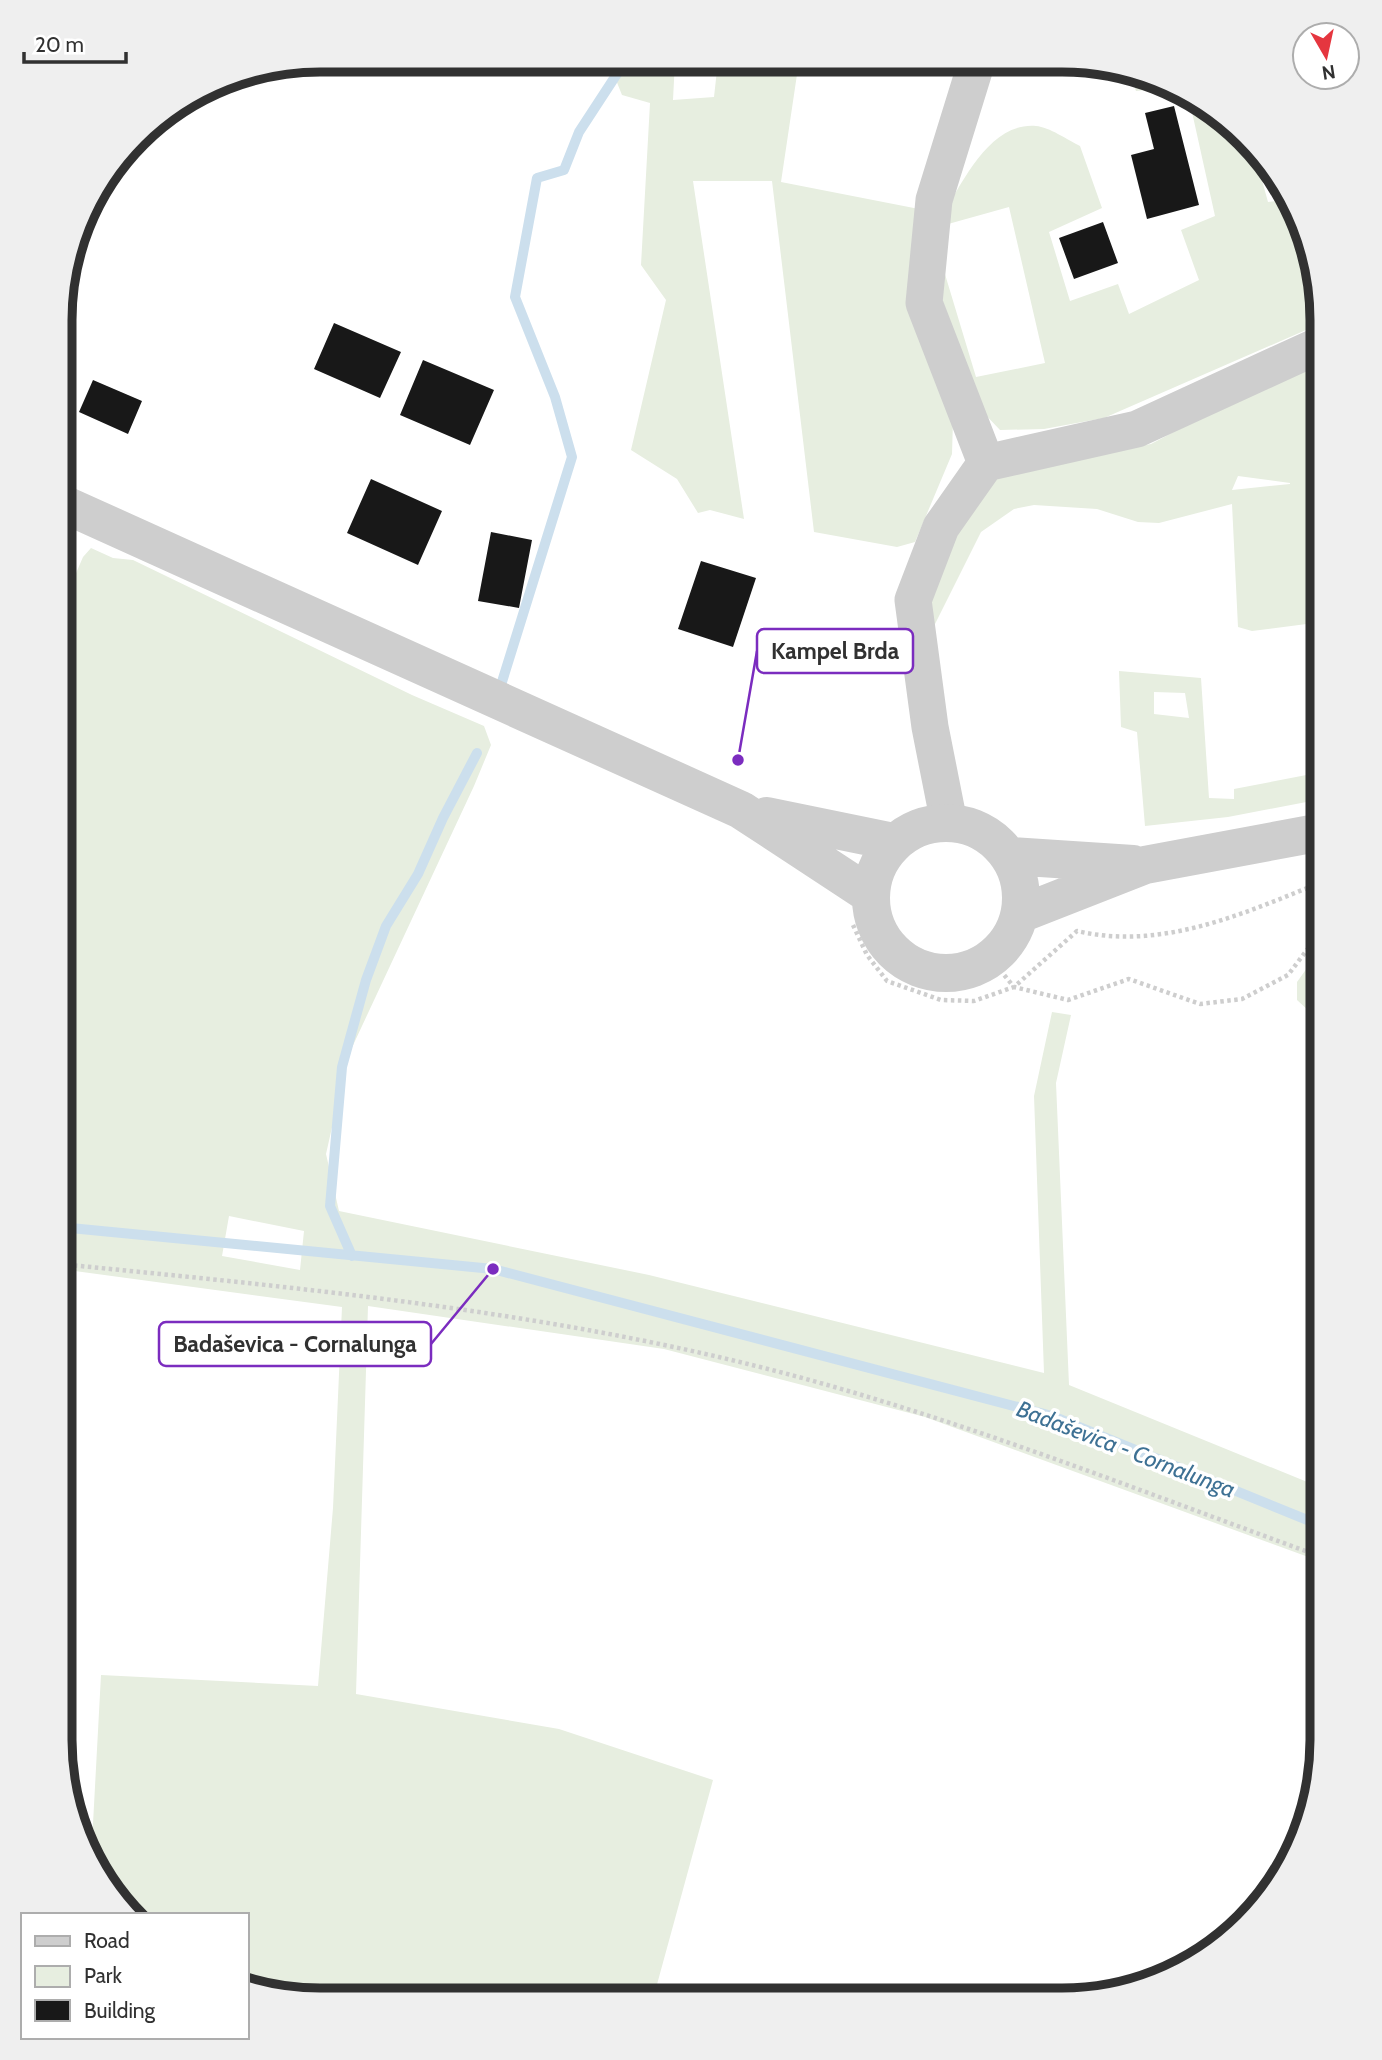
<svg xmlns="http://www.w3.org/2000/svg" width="1382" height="2060" viewBox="0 0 1382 2060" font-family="Cabin,sans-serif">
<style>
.green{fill:#e7eee0;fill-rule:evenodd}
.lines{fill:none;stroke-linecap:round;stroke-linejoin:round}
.stream{stroke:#ccdfed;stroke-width:10}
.building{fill:#181818}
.path{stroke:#cecece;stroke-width:4.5;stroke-dasharray:3.5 3.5;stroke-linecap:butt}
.minor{stroke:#cecece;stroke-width:37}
.tertiary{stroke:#cecece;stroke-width:38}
.labels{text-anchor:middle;stroke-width:7;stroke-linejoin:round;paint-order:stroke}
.water-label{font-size:23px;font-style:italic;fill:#3e7194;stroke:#fff}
.rim{fill:none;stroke:#313131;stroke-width:9}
.leader{fill:none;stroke:#7b2cbf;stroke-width:2.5}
.callout-dot{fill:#7b2cbf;stroke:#fff;stroke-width:2.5}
.callout{fill:#fff;stroke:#7b2cbf;stroke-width:2.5}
.callout-label{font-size:23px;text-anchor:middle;font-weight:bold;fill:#313131}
</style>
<rect width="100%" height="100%" fill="#fff"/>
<path class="green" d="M608,60L675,61L673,100L714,97L718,61H799L781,182L919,209L953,420L952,454L915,542L897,547L814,532L772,181H693L744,519L710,510L698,513L677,479L631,450L666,300L641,265L650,103L622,95Z
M1128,70L1162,79L1176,87L1136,91Z
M1188,94L1221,113L1252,144L1268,202L1291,199L1303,220L1322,323L1104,418L1044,429L1000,430L981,410L934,285L938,251L976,377L1045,363L1009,207L941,226L942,215C963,183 989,122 1036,126C1049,127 1068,140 1080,146L1102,208L1049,232L1070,301L1118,284L1129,314L1199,280L1181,230L1215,216Z
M1322,362V622L1252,631L1238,627L1232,504L1159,523L1138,522L1097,509L1034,505L1014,509L981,532L933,628L929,612L933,576L990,480L1016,469L1151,444L1223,406ZM1238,476L1290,483V484L1232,490Z
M91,548L113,558L133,560L412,695L484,726L491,745L474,786L348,1056L326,1154L339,1211L649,1275L1044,1373L1034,1096L1052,1012L1071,1015L1056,1083L1069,1385L1322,1488V1562L925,1417L664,1349L368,1306L356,1694L559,1729L713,1780L653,1999L286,1998L247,1988V1915H129L113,1899L91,1861L101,1675L318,1686L333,1508L342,1307L60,1269L61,608L83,557ZM229,1216L304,1231L300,1270L222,1256Z
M1119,671L1201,678L1209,798L1234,799V789L1322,772V799L1228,817L1145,826L1137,732L1121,727ZM1154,692L1185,693L1189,718L1154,714Z
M1322,947V993L1310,1012L1297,1000V982Z"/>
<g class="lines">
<path class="stream" d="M501,685L572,457L555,397L515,297L537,178L564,170L579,132L626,60
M60,1227L493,1269L1052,1416L1322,1526
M352,1256L330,1206L342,1067L366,980L386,926L418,874L443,818L477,753"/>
</g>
<path class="building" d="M1174,106L1199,205L1147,219L1131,155L1154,149L1145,113Z
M1103,222L1118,263L1074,279L1059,238Z
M334,323L401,352L380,398L314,369Z
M423,360L494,390L470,445L400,415Z
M93,380L142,401L128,434L79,412Z
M371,479L442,511L418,565L347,533Z
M491,532L532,540L519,608L478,601Z
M701,561L756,578L733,647L678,629Z"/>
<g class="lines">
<path class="path" d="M853,925L867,955L887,981L941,1000L974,1001L1014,987L1077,931C1162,951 1245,913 1322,882
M991,959L1014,987L1068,1000L1129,979L1200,1004L1242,999L1288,975L1322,930
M60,1264C292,1287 526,1309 752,1365C947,1413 1134,1489 1322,1557"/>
<path class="minor" d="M977,61L934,200L924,303L986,463
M949,823L930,727L913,600L941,527L986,463L1137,429L1322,344"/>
<path class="tertiary" d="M61,503L741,810L869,894
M767,816L894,842
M871 898a75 75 0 1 1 150 0a75 75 0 1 1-150 0Z
M1010,856L1133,864
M1020,914L1145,865L1322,832"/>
</g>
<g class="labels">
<g class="water-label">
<text transform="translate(1126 1449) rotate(21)" y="8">Badaševica - Cornalunga</text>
</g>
</g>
<path d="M0 0H1382V2060H0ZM320 72H1062A248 248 0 0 1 1310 320V1740A248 248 0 0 1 1062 1988H320A248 248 0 0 1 72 1740V320A248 248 0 0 1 320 72Z" fill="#efefef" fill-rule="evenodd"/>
<path class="rim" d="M320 72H1062A248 248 0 0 1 1310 320V1740A248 248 0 0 1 1062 1988H320A248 248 0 0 1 72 1740V320A248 248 0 0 1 320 72Z"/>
<path class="leader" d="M738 760L757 651M493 1269L431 1344"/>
<g class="callout-dot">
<circle cx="738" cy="760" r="7"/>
<circle cx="493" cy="1269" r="7"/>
</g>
<g class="callout">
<rect x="757" y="629" width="156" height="44" rx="7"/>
<rect x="159" y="1322" width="272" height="44" rx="7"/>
</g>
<g class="callout-label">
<text x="835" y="659">Kampel Brda</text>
<text x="295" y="1352">Badaševica - Cornalunga</text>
</g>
<rect x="21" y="1913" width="228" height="126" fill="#ffffff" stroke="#adadad" stroke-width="2"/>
<rect x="35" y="1936" width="35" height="10" fill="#cecece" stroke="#adadad" stroke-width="2"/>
<text x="84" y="1948" font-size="21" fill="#313131">Road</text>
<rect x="35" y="1966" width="35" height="21" fill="#e7eee0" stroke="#adadad" stroke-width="2"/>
<text x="84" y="1983" font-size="21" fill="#313131">Park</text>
<rect x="35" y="2000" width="35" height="21" fill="#181818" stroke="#adadad" stroke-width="2"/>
<text x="84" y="2018" font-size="21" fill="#313131">Building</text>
<g transform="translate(1326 56) rotate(171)"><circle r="33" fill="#ffffff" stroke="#adadad" stroke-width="2"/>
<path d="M0-5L12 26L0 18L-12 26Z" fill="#e5363f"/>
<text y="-10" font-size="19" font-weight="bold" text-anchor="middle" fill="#313131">N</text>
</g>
<path d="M24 52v10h102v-10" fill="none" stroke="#313131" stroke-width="3.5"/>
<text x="35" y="52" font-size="21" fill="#313131" stroke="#ffffff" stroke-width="5" paint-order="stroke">20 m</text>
</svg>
